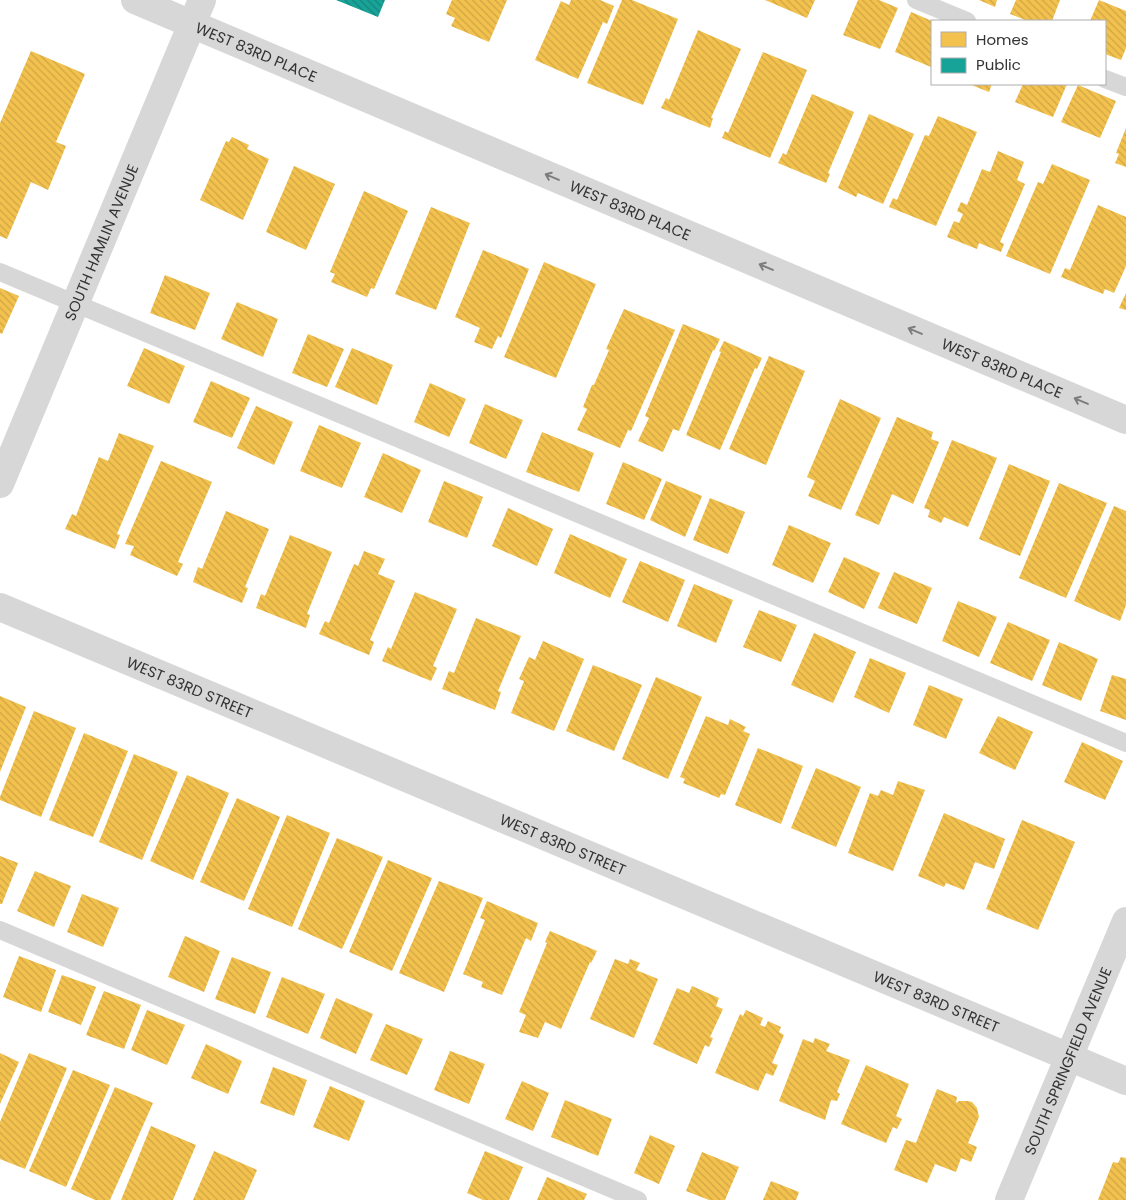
<svg xmlns="http://www.w3.org/2000/svg" width="1126" height="1200" viewBox="0 0 1126 1200" font-family="Poppins,sans-serif">
<style>
.homes{fill:url(#homes-back-hatch)}
.public{fill:url(#public-back-hatch)}
.lines{fill:none;stroke-linecap:round;stroke-linejoin:round}
.service{stroke:#d7d7d7;stroke-width:18}
.minor{stroke:#d7d7d7;stroke-width:28}
.tertiary{stroke:#d7d7d7;stroke-width:28}
.oneway{stroke:#7d7d7d}
.labels{text-anchor:middle;dominant-baseline:central;stroke-width:5;stroke-linejoin:round;paint-order:stroke}
.street-label{font-size:15px;fill:#333;stroke:#fff}
</style>
<defs>
<pattern id="homes-back-hatch" width="6" height="6" patternUnits="userSpaceOnUse" patternTransform="scale(1.25)"><rect width="6" height="6" fill="#f2c14e"/><path d="M-1 5l2 2M0 0l6 6M5-1l2 2" fill="none" stroke="#d0a645"/></pattern>
<pattern id="public-back-hatch" width="6" height="6" patternUnits="userSpaceOnUse" patternTransform="scale(1.25)"><rect width="6" height="6" fill="#17a398"/><path d="M-1 5l2 2M0 0l6 6M5-1l2 2" fill="none" stroke="#15857d"/></pattern>
</defs>
<rect width="100%" height="100%" fill="#fff"/>
<!-- homes -->
<path class="homes" d="M452,0h55l-18,42 -38,-16 4,-8 -9,-4z
M571,0h29l14,6 -7,18 -4,-2 -25,57 -43,-19 26,-59 8,4z
M622,0h10l46,19 -35,86 -56,-22z
M765,0h50l-8,18z
M858,0h21l19,8 -18,41 -37,-14z
M979,0h18l-2,7z
M1016,0h44l-8,21h-24l-18,-7z
M1099,0l27,11v37l-5,12 -16,-6v-33h-15z
M911,12l21,9v43l-1,3 -36,-15z
M698,30l43,19 -30,69h2l-3,10 -49,-20 5,-10 3,2z
M31,51l54,23 -29,68 10,4 -18,44 -17,-8 -24,57 -7,-3v-113z
M763,52l44,18 -37,88 -48,-20 3,-7 3,2z
M969,84h23l-3,8z
M1023,84h44l-14,33 -38,-15z
M1078,85l38,16 -16,37 -39,-16z
M812,94l42,18 -26,61 2,1 -4,9 -48,-20 5,-10 3,2z
M869,114l45,20 -31,70 -25,-11 -2,4 -18,-9z
M938,116l39,16 -41,94 -47,-19 4,-9 4,2 28,-65 4,1z
M1126,128v39l-11,-4 4,-9 -3,-1z
M232,137l17,8 -2,4 22,10 -26,61 -43,-20 26,-59 3,1z
M998,151l26,11 -7,18 8,4 -25,58 4,2 -3,8 -22,-9 -2,6 -30,-12 7,-16 5,2 4,-9 -6,-3 4,-9 6,3 15,-36 8,3z
M1052,164l38,16 -40,94 -44,-18 32,-74 5,2z
M294,166l41,18 -29,66 -40,-18z
M364,191l44,20 -34,78 -3,-1 -4,9 -36,-15 4,-8 -5,-2z
M1098,205l28,12v49l-12,27 -9,-4 -2,5 -42,-17 4,-9 5,2z
M431,207l39,16 -34,87 -41,-16z
M483,250l46,19 -28,69 -3,-2 -6,13 -18,-7 6,-14 -25,-11z
M544,262l52,22 -40,94 -52,-21z
M165,275l45,18 -15,37 -45,-17z
M0,288l19,8 -17,38 -2,-1z
M1126,293v17l-7,-2z
M237,302l41,17 -15,38 -42,-18z
M624,309l51,21 -44,101 -3,-1 -8,18 -43,-18 10,-21 -4,-2 9,-22h2l15,-35 -3,-1z
M683,324l37,15 -6,12 -1,-1 -34,81 -6,-2 -10,23 -25,-11 11,-23 -4,-2z
M308,334l36,15 -17,38 -35,-14z
M724,341l38,17 -5,11 -2,-1 -35,82 -34,-15 35,-83 -2,-1z
M144,348l41,18 -16,38 -42,-18z
M352,348l41,17 -16,40 -42,-18z
M769,356l36,15 -39,94 -37,-16z
M211,381l39,17 -18,40 -39,-16z
M430,383l36,16 -17,38 -35,-15z
M840,399l41,19 -40,92 -33,-14 7,-15 -8,-4z
M485,404l38,16 -17,39 -37,-16z
M256,406l37,16 -19,43 -37,-17z
M897,417l36,15 -2,7 8,3 -26,62 -21,-10 -13,31 -24,-10z
M319,425l42,18 -19,45 -42,-17z
M542,432l52,21 -15,39 -53,-20z
M119,433l35,13 -37,88 3,1 -5,14 -50,-20 7,-15 4,2 23,-59 9,4z
M952,440l45,18 -29,69 -24,-10 -3,6 -13,-6 2,-7 -6,-2z
M383,453l38,17 -19,43 -38,-16z
M161,461l51,21 -34,80 5,2 -6,12 -47,-21 4,-9 -9,-2z
M623,462l39,17 -18,41 -38,-16z
M1009,464l41,17 -30,75 -41,-17z
M444,481l39,16 -16,41 -39,-16z
M666,481l36,15 -17,41 -35,-17z
M1059,483l48,20 -41,95 -47,-20z
M710,498l35,14 -17,42 -35,-14z
M1114,506l12,5v94l-6,16 -46,-20z
M508,508l45,21 -16,37 -45,-20z
M226,511l43,18 -24,58 3,1 -6,15 -49,-21 5,-15 4,2z
M789,525l42,18 -18,40 -41,-18z
M570,534l57,25 -17,39 -56,-25z
M290,535l42,17 -25,62 3,1 -4,13 -50,-20 5,-14 4,2z
M364,551l21,8 -7,15 17,7 -25,59 4,2 -5,13 -50,-21 6,-13 4,2 25,-59 4,2z
M844,557l36,16 -16,36 -36,-17z
M640,561l45,19 -17,42 -46,-20z
M894,572l38,16 -15,36 -39,-16z
M694,584l39,16 -17,43 -39,-17z
M415,592l42,17 -24,57 4,2 -6,13 -49,-20 6,-14 3,2z
M958,601l39,16 -18,40 -37,-16z
M759,610l38,15 -16,37 -38,-15z
M476,618l45,18 -23,55 3,1 -6,18 -53,-21 7,-18 5,2z
M1008,622l42,18 -18,41 -42,-18z
M814,633l42,19 -23,51 -42,-18z
M543,641l41,18 -30,72 -43,-18 13,-32 -5,-2 10,-22 6,3z
M1059,642l39,17 -17,42 -39,-16z
M870,658l36,15 -17,40 -35,-16z
M593,665l49,20 -28,66 -48,-20z
M1112,675l14,4v41l-26,-9z
M656,677l46,20 -34,82 -46,-20z
M929,685l34,14 -17,40 -33,-14z
M0,696l26,11 -26,65z
M34,711l42,17 -35,89 -41,-17v-3z
M706,716l22,9 2,-6 16,8 -3,4 7,3 -25,61 -4,-1 -2,4 -36,-15 2,-4 -5,-2z
M998,716l35,16 -18,38 -36,-17z
M84,733l44,18 -35,86 -44,-17z
M1082,742l41,19 -18,39 -41,-18z
M758,748l45,18 -22,58 -46,-19z
M134,754l44,18 -36,88 -43,-18z
M816,768l45,19 -25,60 -45,-19z
M187,775l42,18 -36,87 -43,-19z
M898,781l27,9 -32,81 -45,-18 22,-60 8,3 3,-6 12,5z
M237,798l43,19 -36,84 -44,-19z
M944,813l61,26 -11,30 -19,-7 -11,28 -18,-7 -2,4 -26,-11z
M287,815l43,18 -38,94 -44,-18z
M1022,820l53,22 -37,88 -52,-21z
M337,838l46,19 -41,92 -44,-20z
M0,856l18,7 -16,41h-2z
M388,860l44,18 -40,93 -43,-19z
M35,871l36,15 -17,41 -37,-16z
M439,881l44,17 -39,94 -45,-19z
M82,894l37,14 -16,39 -36,-15z
M487,901l51,22 -7,18 -5,-3 -24,57 -21,-8 2,-5 -20,-8 22,-54 -5,-2z
M550,931l47,20 -6,12 -1,-1 -29,67 -16,-7 -7,16 -19,-6 7,-17 -7,-3 28,-69 -2,-1z
M185,936l35,15 -16,41 -36,-15z
M19,956l37,14 -15,42 -38,-15z
M232,957l39,15 -16,42 -40,-15z
M615,959l13,5 2,-5 10,4 -4,7 22,9 -24,59 -44,-19z
M62,975l34,12 -15,38 -33,-13z
M282,977l43,17 -17,40 -42,-17z
M692,986l27,12 -3,8 7,3 -13,28 3,1 -4,9 -4,-2 -8,19 -44,-20 24,-56 12,5z
M104,991l37,14 -17,44 -38,-14z
M336,998l37,16 -17,40 -36,-16z
M147,1010l38,15 -18,40 -36,-15z
M746,1010l17,8 -3,7 5,2 3,-6 13,6 -2,5 5,3 -12,28 6,2 -5,11 -7,-3 -8,18 -43,-18 25,-59 3,2z
M386,1024l37,15 -16,36 -37,-15z
M815,1038l15,6 -4,7 24,9 -13,32 3,2 -3,7 -6,-1 -6,20 -46,-19 24,-62 10,4z
M206,1044l36,17 -14,33 -37,-16z
M450,1051l35,13 -16,40 -35,-14z
M0,1053l19,9 -19,42z
M29,1053l38,15 -42,101 -25,-10v-37z
M866,1065l43,19 -13,32 6,3 -5,10 -4,-2 -7,16 -45,-19z
M273,1067l34,13 -13,36 -34,-13z
M73,1070l37,15 -44,102 -37,-16z
M522,1081l27,12 -16,38 -28,-12z
M330,1086l35,15 -16,40 -36,-14z
M115,1087l38,16 -43,97h-15l-24,-11z
M937,1089l20,8 -1,6 3,-2h9l4,1 5,6 2,9 -11,26 9,4 -6,15 -10,-4 -5,14 -21,-8 -8,19 -33,-13 12,-30 10,3z
M565,1100l47,19 -14,37 -47,-19z
M151,1126l45,19 -23,55h-52z
M650,1135l25,11 -16,38 -25,-11z
M214,1151l43,19 -13,30h-51z
M485,1151l38,16 -14,33h-26l-16,-7z
M702,1152l37,15 -14,33h-16l-23,-9z
M1121,1157l5,1v42h-28l15,-38 5,1z
M547,1177l40,17 -3,6h-47z
M771,1181l28,11 -3,8h-33z"/>
<!-- public -->
<path class="public" d="M336,0h49l-7,17z"/>
<g class="lines">
<!-- service -->
<path class="service" d="M916,0l51,21
M1105,79l21,8
M0,272l1126,471
M0,930l638,270"/>
<!-- minor -->
<g class="minor">
<path id="s1" d="M135,0l991,420"/>
<path id="s2" d="M0,484l202,-484"/>
<path id="s3" d="M1009,1200l117,-279"/>
</g>
<!-- tertiary -->
<path class="tertiary" id="s4" d="M0,607l1126,474"/>
</g>
<!-- one-way arrows -->
<defs><path id="oneway-shaft" d="M-6 0H5M1.5-3L5.5 0L1.5 3" fill="none" stroke-width="1.6" stroke-linecap="round" stroke-linejoin="round" transform="scale(1.25)"/></defs>
<g class="oneway">
<use href="#oneway-shaft" transform="translate(552 177) rotate(-157)"/>
<use href="#oneway-shaft" transform="translate(766 267) rotate(-157)"/>
<use href="#oneway-shaft" transform="translate(915 331) rotate(-157)"/>
<use href="#oneway-shaft" transform="translate(1081 401) rotate(-157)"/>
</g>
<g class="labels">
<!-- street labels -->
<g class="street-label">
<text stroke="none"><textPath href="#s1" startOffset="132">WEST 83RD PLACE</textPath></text>
<text stroke="none"><textPath href="#s1" startOffset="538">WEST 83RD PLACE</textPath></text>
<text stroke="none"><textPath href="#s2" startOffset="262">SOUTH HAMLIN AVENUE</textPath></text>
<text stroke="none"><textPath href="#s1" startOffset="942">WEST 83RD PLACE</textPath></text>
<text stroke="none"><textPath href="#s4" startOffset="206">WEST 83RD STREET</textPath></text>
<text stroke="none"><textPath href="#s4" startOffset="611">WEST 83RD STREET</textPath></text>
<text stroke="none"><textPath href="#s4" startOffset="1016">WEST 83RD STREET</textPath></text>
<text stroke="none"><textPath href="#s3" startOffset="151">SOUTH SPRINGFIELD AVENUE</textPath></text>
</g>
</g>
<!-- legend -->
<rect x="931" y="20" width="175" height="65" fill="#ffffff" stroke="#adadad"/>
<rect x="941" y="32" width="25" height="15" fill="#f2c14e" stroke="#adadad"/>
<text x="976" y="45" font-size="15" fill="#333333">Homes</text>
<rect x="941" y="58" width="25" height="15" fill="#17a398" stroke="#adadad"/>
<text x="976" y="70" font-size="15" fill="#333333">Public</text>
</svg>
